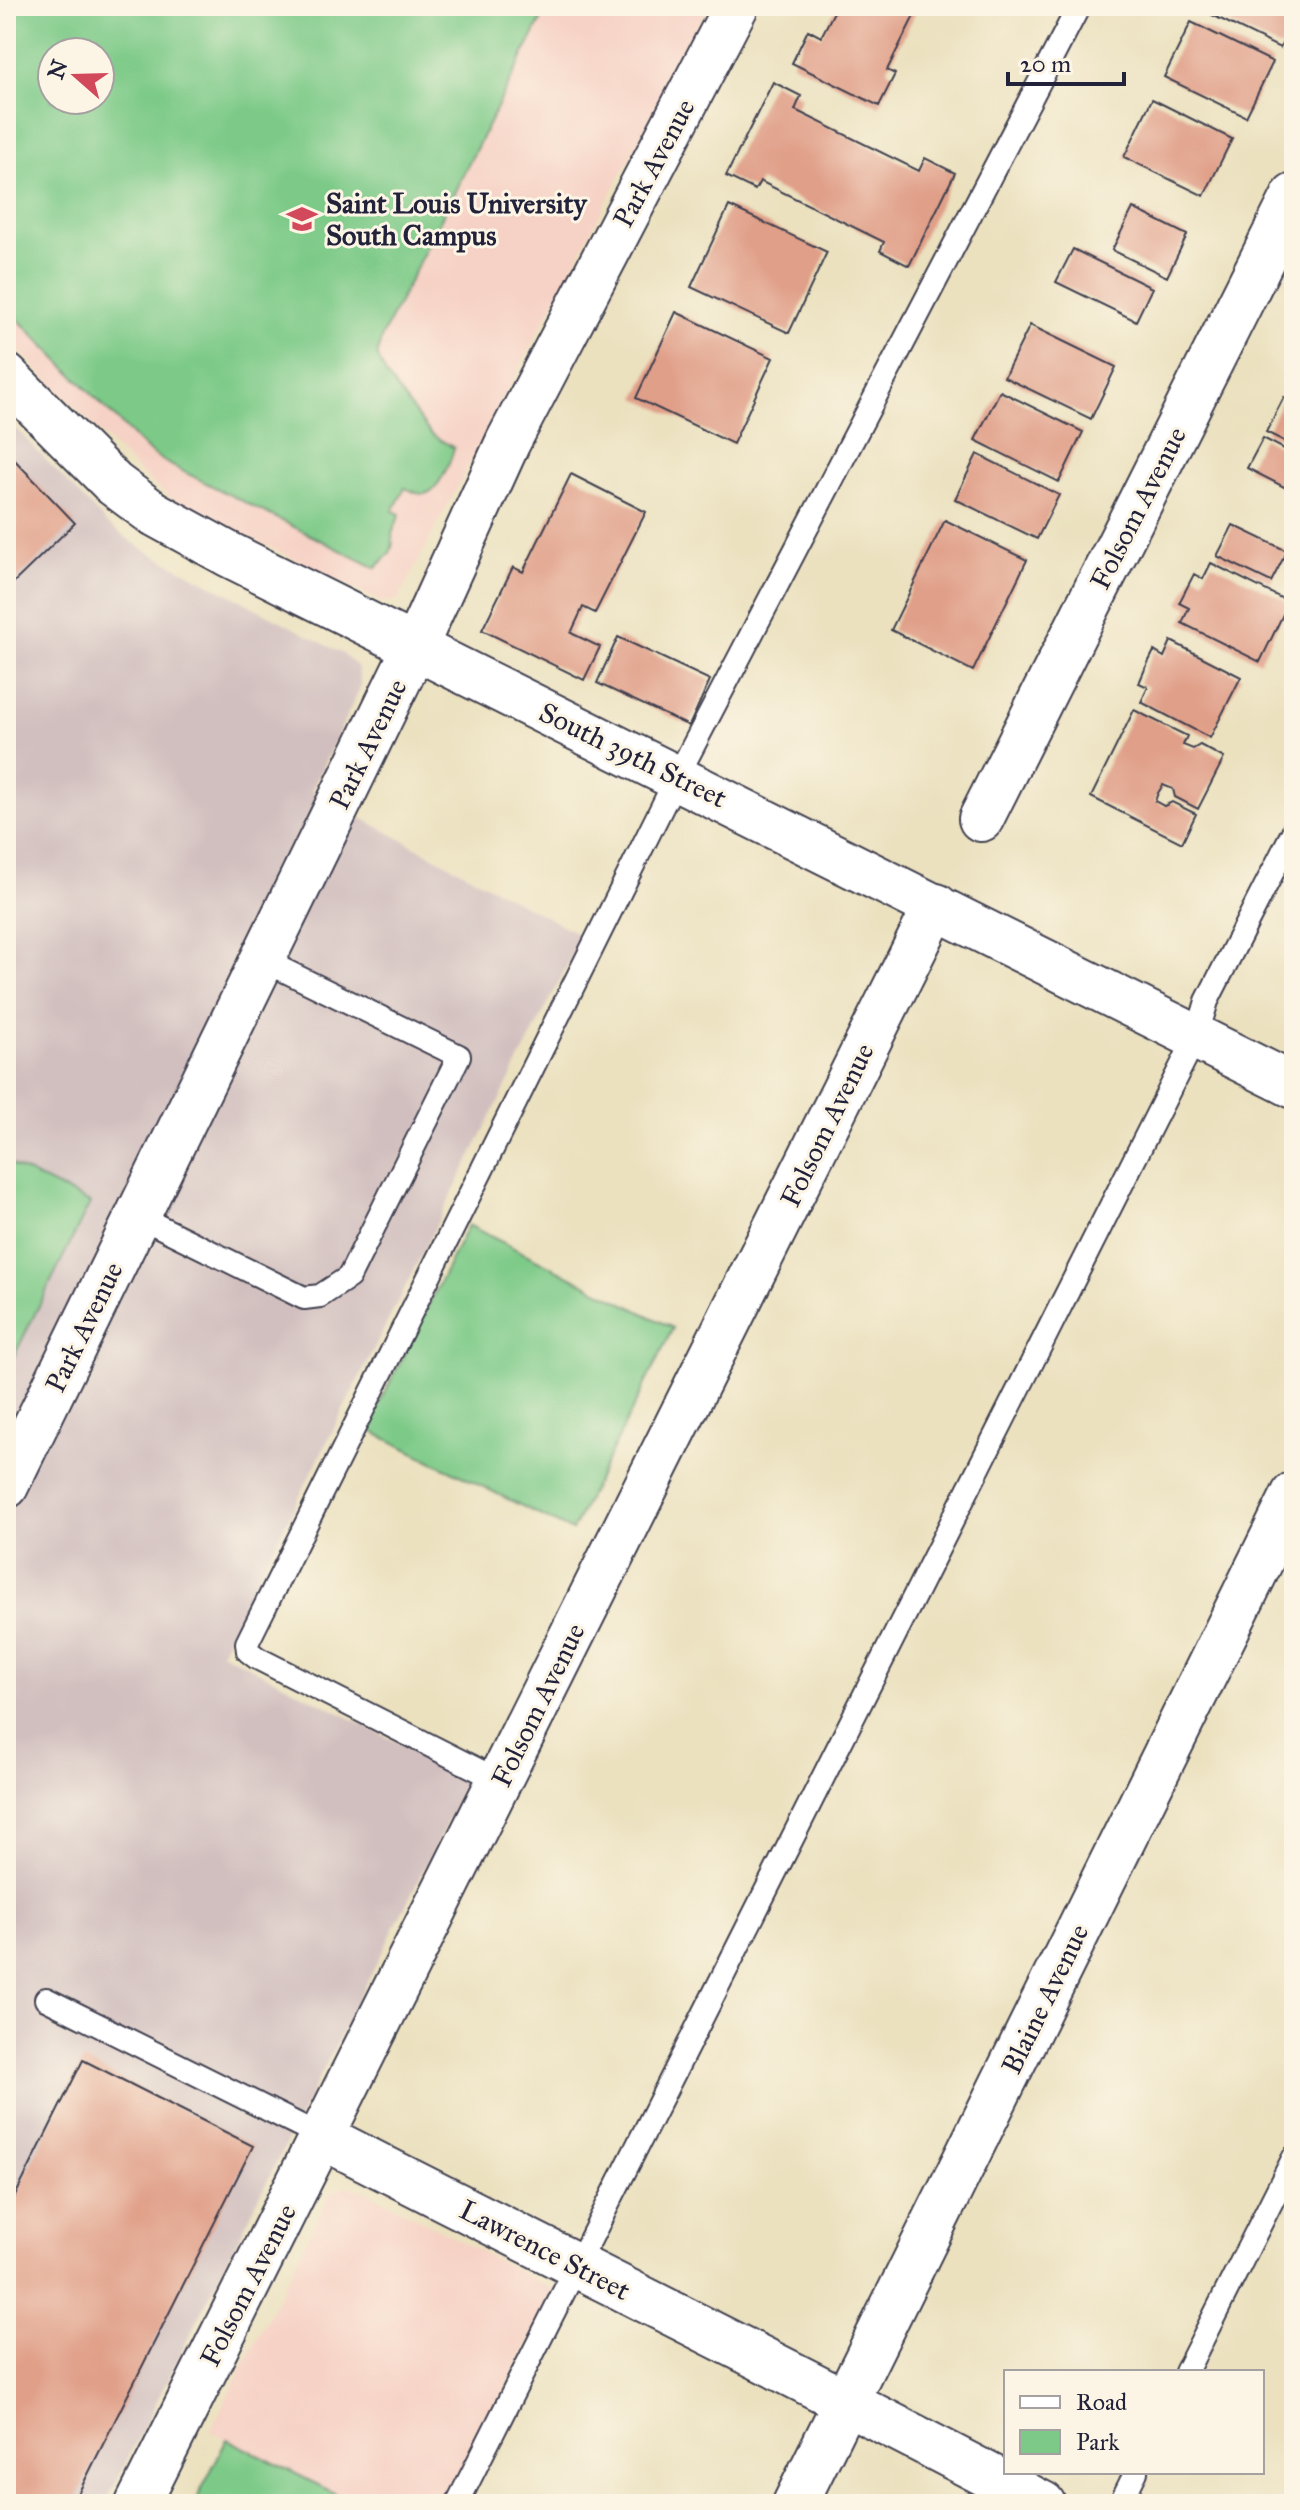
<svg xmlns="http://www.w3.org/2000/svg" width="1300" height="2510" viewBox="0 0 1300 2510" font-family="'IM FELL Great Primer',serif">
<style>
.built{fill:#f6d1c5;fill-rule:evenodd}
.industrial{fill:#d1bfbf}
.green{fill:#7dca88;stroke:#507662;stroke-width:2;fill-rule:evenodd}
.building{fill:#e09f88}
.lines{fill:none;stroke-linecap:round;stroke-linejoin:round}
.service-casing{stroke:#403f4f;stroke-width:26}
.minor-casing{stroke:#403f4f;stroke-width:48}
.tertiary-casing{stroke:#403f4f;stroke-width:48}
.service{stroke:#fff;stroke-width:22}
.minor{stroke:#fff;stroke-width:44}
.tertiary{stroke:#fff;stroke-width:44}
.labels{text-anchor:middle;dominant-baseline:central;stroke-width:6;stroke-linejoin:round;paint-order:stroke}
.street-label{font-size:28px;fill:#22223b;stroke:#fcf5e5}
.poi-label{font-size:28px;font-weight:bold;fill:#22223b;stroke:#fcf5e5;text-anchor:start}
</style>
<rect width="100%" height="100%" fill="#fcf5e5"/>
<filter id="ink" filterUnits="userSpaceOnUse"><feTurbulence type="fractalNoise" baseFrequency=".0125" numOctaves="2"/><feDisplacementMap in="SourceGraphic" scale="16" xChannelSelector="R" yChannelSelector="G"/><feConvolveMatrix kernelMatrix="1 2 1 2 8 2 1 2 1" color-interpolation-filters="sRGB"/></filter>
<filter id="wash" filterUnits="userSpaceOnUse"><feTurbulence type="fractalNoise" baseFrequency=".006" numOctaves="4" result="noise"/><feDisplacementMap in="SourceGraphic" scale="32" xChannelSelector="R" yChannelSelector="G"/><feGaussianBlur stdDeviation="1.8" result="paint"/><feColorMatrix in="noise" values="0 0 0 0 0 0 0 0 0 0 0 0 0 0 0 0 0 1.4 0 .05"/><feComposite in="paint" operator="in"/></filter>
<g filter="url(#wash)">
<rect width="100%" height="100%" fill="#ebe1bf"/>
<!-- built -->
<path class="built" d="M6,6h703l-311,594 -17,2 -209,-103 -34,-28 -132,-133zM52,52h48v48h-48z
M345,2186l21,5 188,99 -106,214h-92l-146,-73 120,-237z"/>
<!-- industrial -->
<path class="industrial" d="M6,418l101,106 34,24 202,106 14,12 4,20 -50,105 271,145 -361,716 248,127 -364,725h-99z"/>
<!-- green -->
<path class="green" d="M6,6h542l-166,330 -5,19 9,20 45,59 23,14c-3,13 -15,43 -29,46 -7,1 -14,-4 -20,-6l-12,23 7,3 -8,20 1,10 -3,9 -14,15 -208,-104 -21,-14 -141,-143zM52,52h48v48h-48z
M6,1162l84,41 -84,169z
M468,1225l205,103 -101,203 -205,-102z
M227,2439l129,65h-162z"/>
<g id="blocks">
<!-- building -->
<path class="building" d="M837,6h82l-32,64 8,4 -16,32 -87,-43 16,-33 13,7z
M1212,6h82v14l-14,28 -72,-35z
M1191,22l82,40 -27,55 -82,-40z
M773,82l28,14 -6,14 124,61 6,-13 30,15 -46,93 -29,-15 4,-9 -124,-61 -5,9 -29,-14z
M1152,99l80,40 -28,57 -80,-39z
M729,206l98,46 -38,81 -98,-46z
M1133,208l54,27 -20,42 -55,-27z
M1073,249l79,39 -16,33 -80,-39z
M676,312l97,46 -40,86 -97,-46z
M1030,325l86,42 -25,52 -87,-42z
M1000,391l83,41 -24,50 -84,-42z
M1284,397l10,5v44l-28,-14z
M1263,438l31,16v38l-47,-24z
M8,453l67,70 -69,67v-135z
M977,454l82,41 -22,44 -82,-40z
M571,474l75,38 -51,101 -12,-6 -12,26 29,14 -16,33 -102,-50 31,-63 10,5z
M945,520l82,40 -54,111 -82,-41z
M1233,525l54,26 -16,31 -54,-26z
M1211,563l78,39 -29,60 -78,-39 7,-15 -10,-5 15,-29 9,5z
M618,637l92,43 -21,46 -92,-43z
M1171,641l70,36 -31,61 -69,-36 7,-15 -9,-4 6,-14 9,-18 10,6z
M1134,710l53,26 -4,9 10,4 7,-4 24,13 -26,51 -23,-12 -2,-8 -10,-4 -5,8 -3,8 9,5 8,-4 24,12 -14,29 -91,-46z
M83,2060l170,86 -180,358h-67v-290z"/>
</g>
</g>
<g filter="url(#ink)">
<use href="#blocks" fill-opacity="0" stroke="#403f4f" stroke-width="2"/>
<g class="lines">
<!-- service casing -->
<g class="service-casing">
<path id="service" d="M138,1216l166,82 16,-2 29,-19 110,-221 -196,-96
M500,1781l-243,-123 -9,-7 -1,-8 430,-866 402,-771
M46,1999l277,138
M1186,2372l108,-215
M457,2504l740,-1469 10,-34 87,-171
M1120,2504l16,-32"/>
</g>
<!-- minor casing -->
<g class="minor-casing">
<path id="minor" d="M981,819l313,-623
M6,1486l409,-839 93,-205 228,-436
M323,2137c240,123 482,241 720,367
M138,2504l798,-1598
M795,2504l499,-1010"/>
</g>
<!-- tertiary casing -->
<g class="tertiary-casing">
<path id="tertiary" d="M6,376l108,108 39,29 75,41 1066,532"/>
</g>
<!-- service -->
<use href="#service" class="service"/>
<!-- minor -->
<use href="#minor" class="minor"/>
<!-- tertiary -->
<use href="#tertiary" class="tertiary"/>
</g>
</g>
<!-- icons -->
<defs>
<g id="university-bare" transform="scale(2.4)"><path d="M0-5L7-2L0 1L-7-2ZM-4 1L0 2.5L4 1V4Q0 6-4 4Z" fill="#d1495b" stroke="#fcf5e5" stroke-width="2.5" paint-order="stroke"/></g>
</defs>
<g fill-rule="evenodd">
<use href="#university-bare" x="302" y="219"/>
</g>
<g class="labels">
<!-- street labels -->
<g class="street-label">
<text transform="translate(654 163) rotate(-62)">Park Avenue</text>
<text transform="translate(1138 508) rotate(-63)">Folsom Avenue</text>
<text transform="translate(368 744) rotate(-64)">Park Avenue</text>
<text transform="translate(633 755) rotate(26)">South 39th Street</text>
<text transform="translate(827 1125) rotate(-64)">Folsom Avenue</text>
<text transform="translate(84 1327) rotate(-64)">Park Avenue</text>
<text transform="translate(538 1705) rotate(-64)">Folsom Avenue</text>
<text transform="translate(1045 1999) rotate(-64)">Blaine Avenue</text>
<text transform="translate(545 2250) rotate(27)">Lawrence Street</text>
<text transform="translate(248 2285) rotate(-63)">Folsom Avenue</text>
</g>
<!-- poi labels -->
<g class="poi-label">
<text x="326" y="203">Saint Louis University<tspan x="326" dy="32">South Campus</tspan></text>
</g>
</g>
<!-- margin -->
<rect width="1300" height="2510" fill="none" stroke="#fcf5e5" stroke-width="32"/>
<!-- legend -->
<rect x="1004" y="2370" width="260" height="104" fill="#fcf5e5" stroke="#a5a1a1" stroke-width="2"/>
<rect x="1020" y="2396" width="40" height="12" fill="#ffffff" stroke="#a5a1a1" stroke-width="2"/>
<text x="1076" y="2410" font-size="24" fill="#22223b">Road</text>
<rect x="1020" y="2430" width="40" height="24" fill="#7dca88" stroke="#a5a1a1" stroke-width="2"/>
<text x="1076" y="2450" font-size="24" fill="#22223b">Park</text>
<!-- north arrow -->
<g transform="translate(76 76) rotate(290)"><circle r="38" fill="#fcf5e5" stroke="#a5a1a1" stroke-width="2"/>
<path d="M0-6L14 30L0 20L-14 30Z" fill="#d1495b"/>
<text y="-12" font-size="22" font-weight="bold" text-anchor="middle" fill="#22223b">N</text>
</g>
<!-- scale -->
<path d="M1008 72v12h116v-12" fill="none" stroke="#22223b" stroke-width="4"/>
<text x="1020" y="72" font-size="24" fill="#22223b" stroke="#fcf5e5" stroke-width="6" paint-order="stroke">20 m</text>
</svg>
